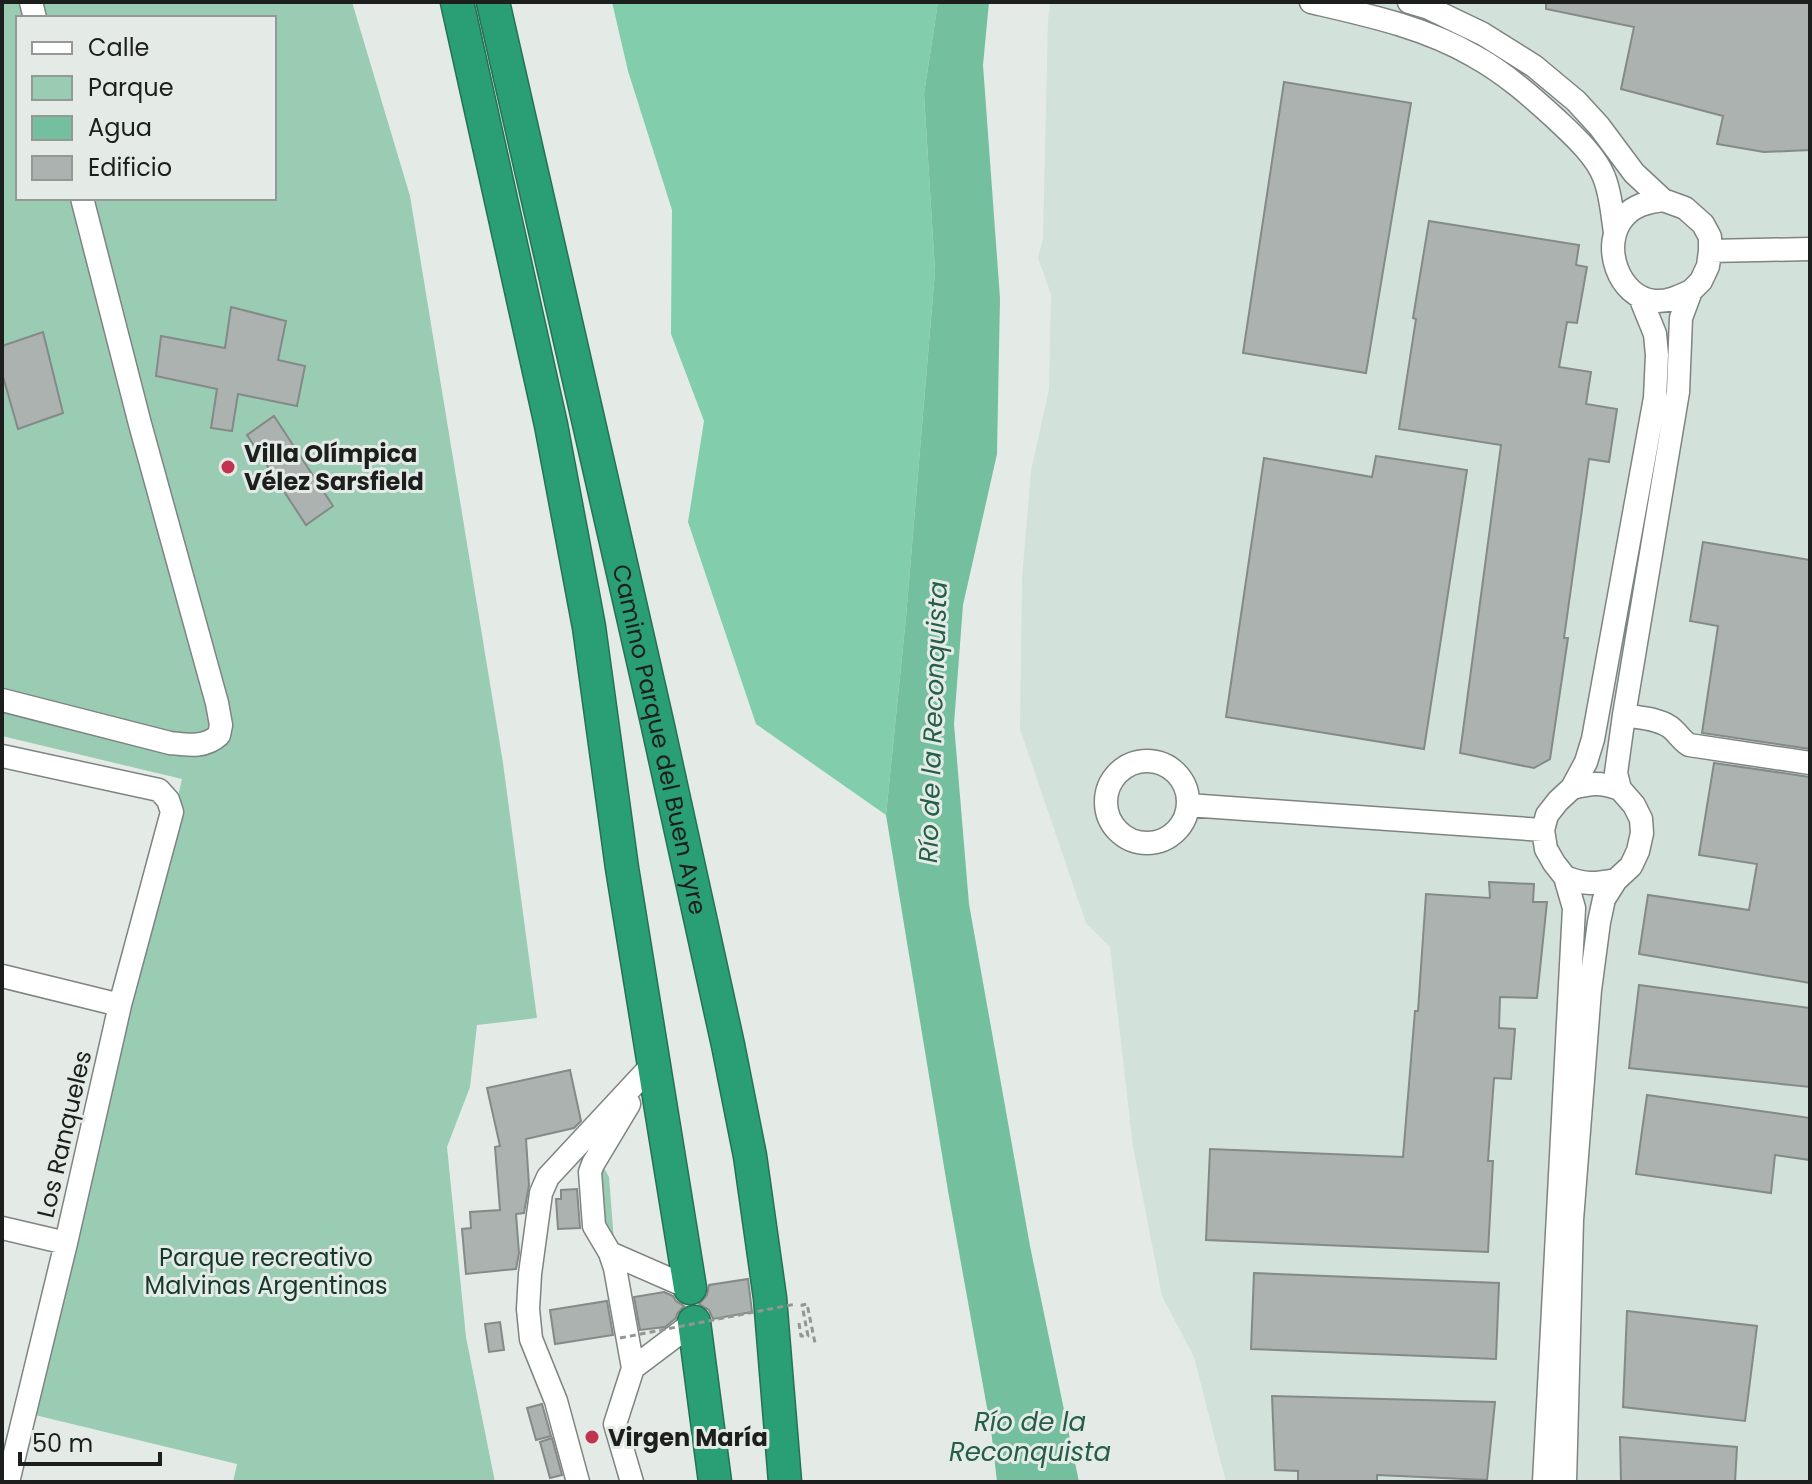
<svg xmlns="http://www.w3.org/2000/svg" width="1812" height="1484" viewBox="0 0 1812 1484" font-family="Poppins,sans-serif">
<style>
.built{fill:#d2e1d9}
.green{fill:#9acbb3;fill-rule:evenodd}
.forest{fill:#82cdab}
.water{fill:#74bf9e}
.building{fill:#acb2af;stroke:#848a87;stroke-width:2}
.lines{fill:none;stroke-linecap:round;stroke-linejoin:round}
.minor-casing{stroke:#7e8481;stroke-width:25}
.highway-casing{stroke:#257256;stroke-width:35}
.path{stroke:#929794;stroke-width:3;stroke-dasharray:6 4;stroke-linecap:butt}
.minor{stroke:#fff;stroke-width:22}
.highway{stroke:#2a9e74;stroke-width:32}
.path-bridge{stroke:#929794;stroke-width:3;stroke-dasharray:6 4;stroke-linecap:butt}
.poi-dot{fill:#c33350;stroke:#e4ebe7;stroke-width:3}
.labels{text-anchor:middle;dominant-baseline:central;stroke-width:6;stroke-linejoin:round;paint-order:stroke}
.poi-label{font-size:24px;font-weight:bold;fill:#1d1f1e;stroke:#e4ebe7;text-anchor:start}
.street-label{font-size:24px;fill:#1d1f1e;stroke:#e4ebe7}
.park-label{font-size:24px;fill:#16382a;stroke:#e4ebe7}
.water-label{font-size:26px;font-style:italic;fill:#255e47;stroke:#e4ebe7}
</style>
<rect width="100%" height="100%" fill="#e4ebe7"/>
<!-- built -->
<path class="built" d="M1050,2h760v1480h-584l-32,-125 -32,-61 -29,-149 -23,-200 -24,-24 -66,-194 2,-151 9,-107 18,-82 2,-95 -13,-36 5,-19 5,-218z"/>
<!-- green -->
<path class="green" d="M2,2h350l58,194 93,567 34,255 -60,7 -7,62 -23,60 19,190 29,145h-262l4,-18 -202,-49 147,-636 -180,-43zM18,18h256v180h-256z
M604,1168l5,9 5,64 -10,-9 -3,-58z"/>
<!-- forest -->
<path class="forest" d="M612,2h326l-14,92 11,177 -29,346 -20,198 -130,-91 -68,-202 16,-101 -33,-87 1,-124 -44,-139z"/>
<!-- water -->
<path class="water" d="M938,2h51l-6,63 17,233 -3,156 -34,151 -9,119 15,180 61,342 49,236h-82l-6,-52 -43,-239 -62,-376 20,-198 29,-346 -11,-177z"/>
<!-- building -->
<path class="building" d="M1546,2h264v148l-46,2 -47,-8 6,-28 -102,-27 13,-62 -88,-18z
M1284,82l127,21 -45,270 -123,-20z
M1429,221l150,24 -3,20 11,2 -10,56 -10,-1 -8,45 32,5 -5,32 31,5 -8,53 -20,-3 -25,179h4l-18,121 -16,9 -74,-15 41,-308 -102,-16 17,-110 -3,-1z
M231,307l55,14 -8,39 27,6 -8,40 -59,-12 -6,37 -21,-3 6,-39 -61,-13 5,-40 64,12z
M43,332l20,81 -45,16 -16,-56v-27z
M274,416l59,90 -27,19 -59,-90z
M1376,456l91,14 -43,279 -198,-32 38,-259 108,19z
M1703,542l107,18v189l-108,-16 16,-107 -28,-5z
M1714,763l96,14v206l-171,-29 9,-59 101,15 8,-46 -58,-9z
M1489,882l45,2 -1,18h14l-10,96 -37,-1 -1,31 16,1 -4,50 -17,-1 -6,83h5l-5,91 -282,-12 4,-91 193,8 12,-146h3l8,-117 64,4z
M1639,985l171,23v79l-181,-19z
M570,1070l11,51 -7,7 -48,11 3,46 -5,28 -8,1 3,39 -3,16 -50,5 -4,-45 9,-1 -1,-16 30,-2 -5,-63 5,-1 -13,-58z
M1647,1095l163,23v42l-35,-5 -4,38 -135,-19z
M577,1189l3,39 -22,1 -2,-30h5v-9z
M1254,1273l245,10 -3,76 -245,-10z
M748,1279l4,33 -39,7 -4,-9 -10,-6 8,-9 2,-10z
M664,1292l9,4 3,5 8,5 -7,8 -1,4 -11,9 -25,3 -6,-33z
M607,1301l6,34 -58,9 -5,-34z
M1627,1311l130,15 -12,95 -122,-14z
M500,1322l4,28 -15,2 -4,-28z
M1272,1396l223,6 -8,78 -110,-5v7h-79v-11l-23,-1z
M542,1404l9,32 -15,4 -9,-32z
M1620,1437l117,10 -2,35h-114z
M552,1438l10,37 -12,3 -10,-36z"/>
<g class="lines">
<!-- minor casing -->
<g class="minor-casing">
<path id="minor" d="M31,2l4,16
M1311,2c56,13 113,25 163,54 31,17 58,41 83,64 17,16 39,36 47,57 7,17 8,37 11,55
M1409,2l20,6 54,26 51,32 42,35 23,25 35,47 29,27 22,8 18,16 7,13v14l-2,15 -7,15 -10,10 -10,27 -3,74 -54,323 -8,58 4,16 14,16 7,14 1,14 -4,18 -7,15 -15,14 -12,19 -5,23 -9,68 -18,230 -7,262
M1663,200c-15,2 -29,5 -39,17 -24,27 -6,81 31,84 13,1 25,-5 36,-10
M1710,251l100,-2
M2,700l168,43c18,2 35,5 49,-8l2,-10 -4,-22 -77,-279 -58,-226
M1624,715c15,3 33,3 46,12 7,5 11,13 19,18l121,18
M2,756l157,34 9,10 4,12 -52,193 -54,238 -58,239
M1106 802a41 41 0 1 1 82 0a41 41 0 1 1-82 0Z
M1572,788c20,-5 28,-6 48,1
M1188,805l355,25
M1565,877c20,8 30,7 51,3
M2,976l118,29
M629,1104l-36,60 -3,8 4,54 16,27 80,35
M2,1228l64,15
M610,1253l5,15 18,100
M578,1482l-22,-81 -25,-62 -3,-30 2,-35 11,-81 7,-16 106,-114
M632,1482l-17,-58 18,-56 61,-46
M1544,1482l30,-574 -9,-31 -11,-14 -8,-14 -3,-19 4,-15 11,-14 14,-13 14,-26 7,-23 62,-341 2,-43 -2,-21 -15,-37"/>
</g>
<!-- highway casing -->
<g class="highway-casing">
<g id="highway">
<path d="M457,2l94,423 38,202 33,241 68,420"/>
<path id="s1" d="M493,2l164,720 71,323 22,111 20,142 15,184"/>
<path d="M694,1322l21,160"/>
</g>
</g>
<!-- path -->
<path class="path" d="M799,1323l2,13h7l-6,-31 5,-1 8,39"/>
<!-- minor -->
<use href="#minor" class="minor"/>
<!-- highway -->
<use href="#highway" class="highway"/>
<!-- path-bridge -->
<path class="path-bridge" d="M620,1338l176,-34"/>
</g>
<!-- markers -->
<g class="poi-dot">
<circle cx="228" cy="467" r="8"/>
<circle cx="592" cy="1437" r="8"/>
</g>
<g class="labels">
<!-- poi labels -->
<g class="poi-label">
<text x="244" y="453">Villa Olímpica<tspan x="244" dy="28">Vélez Sarsfield</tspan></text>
<text x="608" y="1437">Virgen María</text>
</g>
<!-- street labels -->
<g class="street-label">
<text stroke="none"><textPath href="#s1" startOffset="756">Camino Parque del Buen Ayre</textPath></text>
<text transform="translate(64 1134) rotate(-77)">Los Ranqueles</text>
</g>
<!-- park labels -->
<g class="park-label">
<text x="266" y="1257">Parque recreativo<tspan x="266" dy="28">Malvinas Argentinas</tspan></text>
</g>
<!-- water labels -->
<g class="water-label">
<text transform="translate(933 722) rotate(-88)">Río de la Reconquista</text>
<text x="1030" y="1422">Río de la<tspan x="1030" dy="30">Reconquista</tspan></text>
</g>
</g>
<!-- border -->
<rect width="1812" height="1484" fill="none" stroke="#1d1f1e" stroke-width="8"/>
<!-- legend -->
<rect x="16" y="16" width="260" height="184" fill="#e4ebe7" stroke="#949997" stroke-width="2"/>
<rect x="32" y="42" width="40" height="12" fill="#ffffff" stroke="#949997" stroke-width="2"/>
<text x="88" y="56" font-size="24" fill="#1d1f1e">Calle</text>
<rect x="32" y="76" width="40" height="24" fill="#9acbb3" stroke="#949997" stroke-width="2"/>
<text x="88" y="96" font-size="24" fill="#1d1f1e">Parque</text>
<rect x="32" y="116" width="40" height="24" fill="#74bf9e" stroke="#949997" stroke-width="2"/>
<text x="88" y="136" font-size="24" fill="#1d1f1e">Agua</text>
<rect x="32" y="156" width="40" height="24" fill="#acb2af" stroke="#949997" stroke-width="2"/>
<text x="88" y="176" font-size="24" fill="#1d1f1e">Edificio</text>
<!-- scale -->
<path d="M20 1452v12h140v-12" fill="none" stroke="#1d1f1e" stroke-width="4"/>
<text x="32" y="1452" font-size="24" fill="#1d1f1e" stroke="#e4ebe7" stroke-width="6" paint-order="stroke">50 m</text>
</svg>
